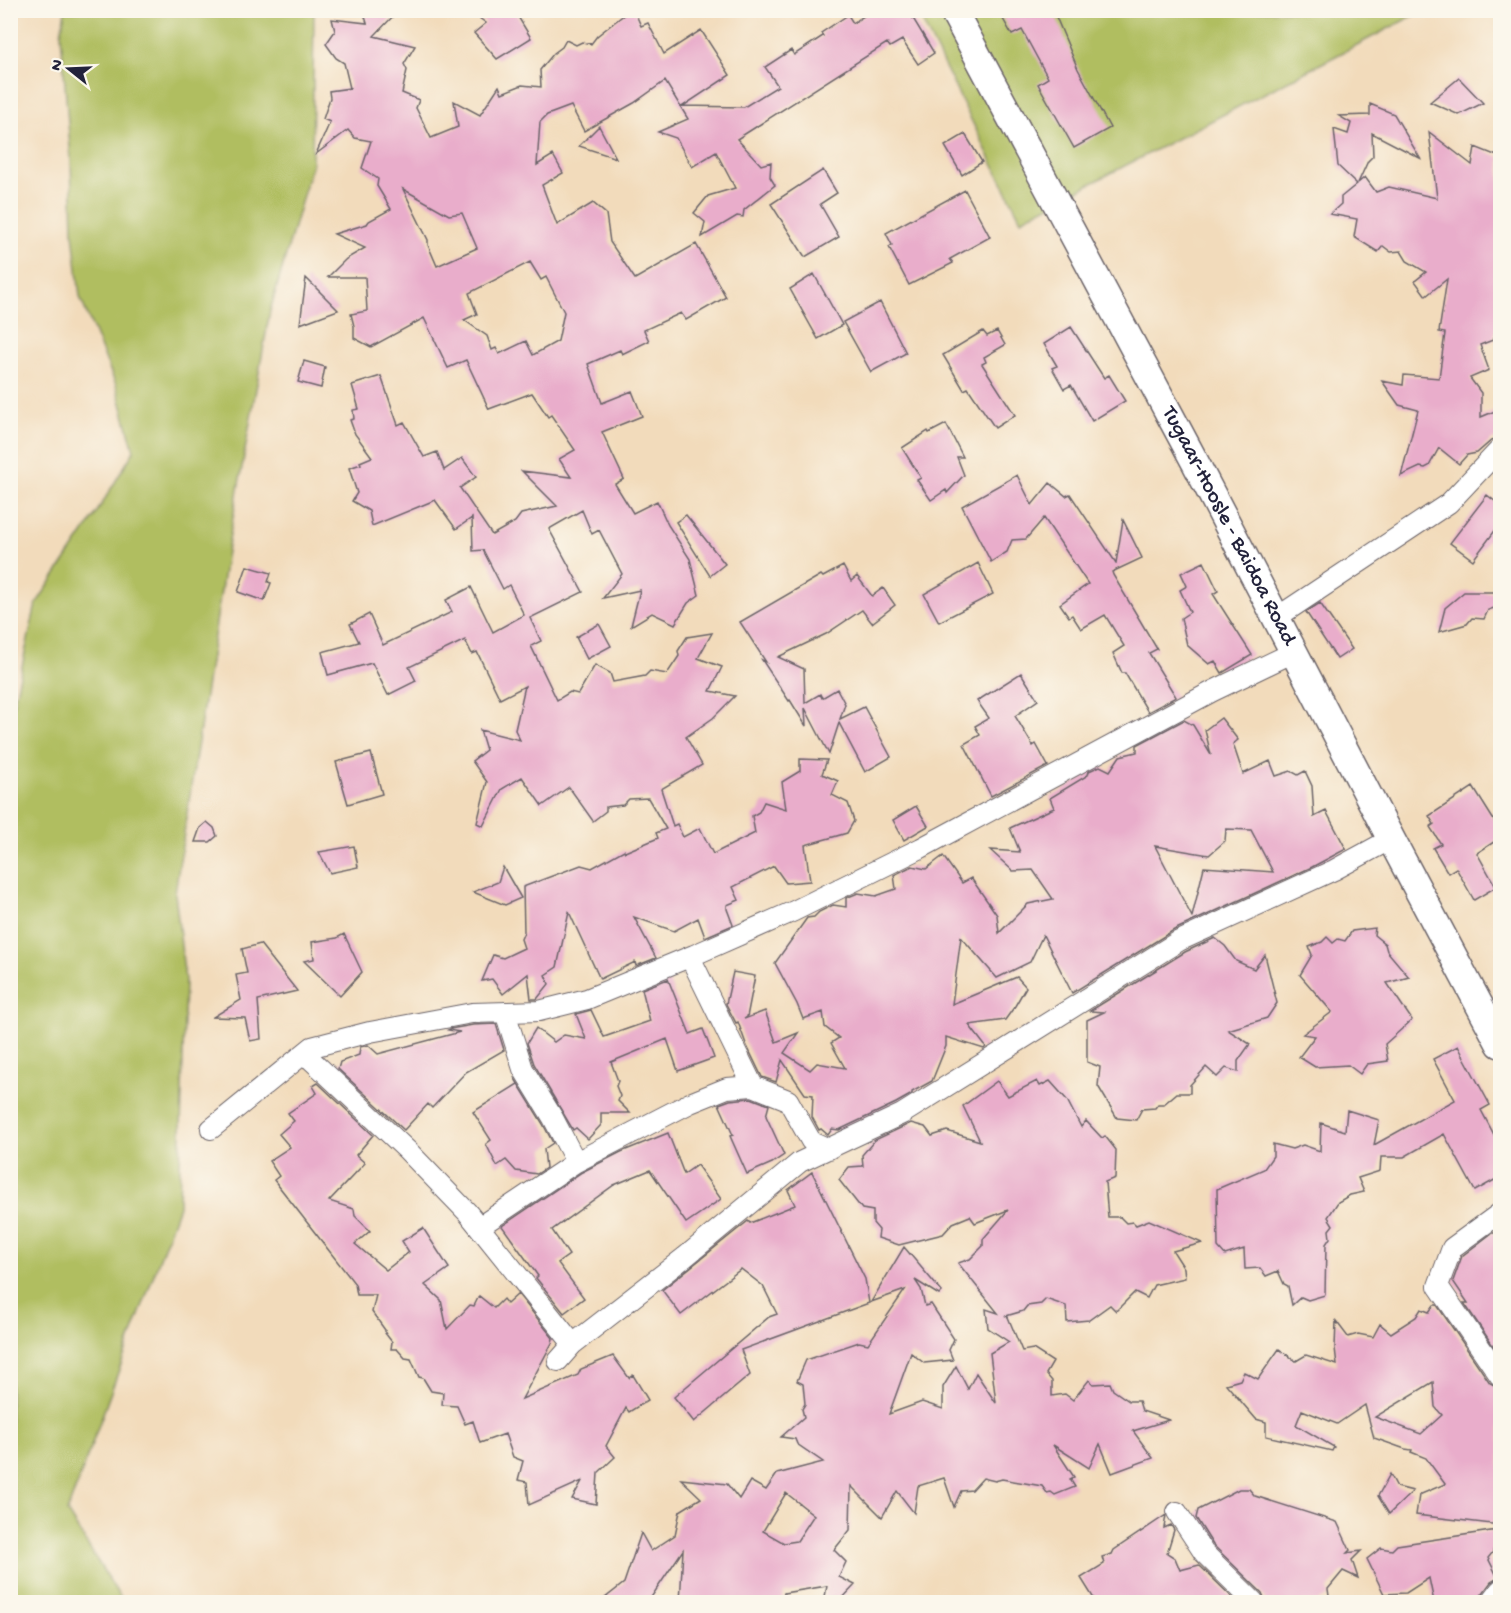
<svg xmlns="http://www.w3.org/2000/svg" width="1511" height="1613" viewBox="0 0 1511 1613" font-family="'Gochi Hand',sans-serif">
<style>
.green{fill:#b0be60;stroke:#69704e;stroke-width:1.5}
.building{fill:#e9adcb;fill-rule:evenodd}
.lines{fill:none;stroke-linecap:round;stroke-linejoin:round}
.street-casing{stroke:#6b6368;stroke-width:22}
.secondary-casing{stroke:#6b6368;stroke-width:30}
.street{stroke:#fff;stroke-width:20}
.secondary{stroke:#fff;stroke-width:27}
.labels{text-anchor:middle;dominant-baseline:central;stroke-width:4.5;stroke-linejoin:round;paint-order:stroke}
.street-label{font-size:22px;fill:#22223b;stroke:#fbf7ec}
</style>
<rect width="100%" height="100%" fill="#fbf7ec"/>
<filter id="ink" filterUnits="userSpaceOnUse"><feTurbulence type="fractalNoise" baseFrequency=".0167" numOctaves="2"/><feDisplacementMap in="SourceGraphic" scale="12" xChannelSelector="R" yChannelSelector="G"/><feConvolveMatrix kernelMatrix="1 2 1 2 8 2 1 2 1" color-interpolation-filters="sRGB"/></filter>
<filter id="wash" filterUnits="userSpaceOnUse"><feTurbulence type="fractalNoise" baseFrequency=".008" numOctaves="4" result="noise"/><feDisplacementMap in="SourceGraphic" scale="24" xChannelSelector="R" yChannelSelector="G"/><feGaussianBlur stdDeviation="1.35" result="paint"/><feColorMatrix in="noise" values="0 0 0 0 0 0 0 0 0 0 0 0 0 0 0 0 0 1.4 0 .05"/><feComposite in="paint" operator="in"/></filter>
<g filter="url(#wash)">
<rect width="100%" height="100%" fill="#f2dbbb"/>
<!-- green -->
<path class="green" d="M65,11h249l-2,153 -42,147 -43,240 -52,342 10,87 -6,226 -112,306 56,90h-113l1,-887 25,-111 53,-79 45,-74 -18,-66 -36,-88 -7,-64 -2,-72 -10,-127z
M917,11h505l-401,209z"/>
<g id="blocks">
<!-- building -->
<path class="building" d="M363,10h36l-25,26 41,10 -11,18 3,6 -5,23 17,7 -3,8 15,30 27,-11 -4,-26 26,14 19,-29 3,7 20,-8 19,2 -1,-17 14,-17 8,-6 4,-7 10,5 6,-3 9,2 6,-8 33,-26h4l7,16 7,-3 16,31 37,-24 29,45 -47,31 61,1 34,-21 -13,-19 26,-17 3,5 29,-19 -2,-3 27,-18 5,8 20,-13h35l26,43 -16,11 -16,-24 -12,7 -3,-4 -150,96 24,26 10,-3 -1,15 5,8 -31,25 -1,7 -6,-1 -35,21 3,-15 -11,-9 14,-17 27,-8 -19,-36 -24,15 -16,-29 -18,-6 30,-13 -23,-38 -31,22 -50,28 -13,-25 -24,9 -7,7 -3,43 16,-10 10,18 -21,12 15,40 36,-22 13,11 4,28 25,37 61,-35 30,53 -40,23 -5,-7 -37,17 5,11 -27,13 -2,-4 -32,14 14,39 30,-12 10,25 -40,16 22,47 -9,5 18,29 24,-12 11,24 22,34 9,36 -11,8 -13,21 -23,-11 -21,13 9,-36 -37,8 19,-24 -23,-44 -7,4 -10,-24 -33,19 34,63 -53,26 11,23 -10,5 26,54 13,-8 8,2 17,-29 15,8 3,9 32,-6 5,-5 17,3 12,-18 -1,-5 9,-14 25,-4 -14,25 24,9 -12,24 25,5 -22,22 -27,19 16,28 -41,24 12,37 4,-2 6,13 17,-9 13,26 42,-21 -3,-17 7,-4 5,-10 22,7 -4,-27 18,-11v-12l27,1 -5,14 16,7 -6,14 16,8 6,18 -7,12 -42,12 5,36 -24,2 -12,-17 -41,21 6,13 -12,5v4l6,16 -28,12 -7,-19 -24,13 -40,-14 22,41 -20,8 -1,-4 -35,17 -31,-67 -12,55 -12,8 4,9 -12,15h-6l-3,-25 -25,20 -11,-15 -10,2 11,-26 10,3 21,-10 -3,-9 3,-7 -1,-45 58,-22 11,3 32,-18 1,2 33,-14 -2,-5 10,-4 -18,-31 -19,1 -6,6 -17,2v4l-13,10 -24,-34 -27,19 -20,-29 -20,12 -19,37 -6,-3 10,-41 -15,-21 14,-11 -6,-20 40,10 -5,-10 10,-44 -25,13 -23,-47 -5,2 -7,-14 -56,27 7,14 -28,14 -16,-32 -44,12 -6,-23 37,-10 -9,-18 19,-10 14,31 69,-33 -6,-12 25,-13 22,45 31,-17 -15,-30 -6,4 -20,-39 -10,1 -1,-33 -16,11 -21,-29 -63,26 -3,-15 -17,-10 5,-8 -8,-25 12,-4 -1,-2 12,-5 -17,-23 -5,-14 4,-1 -1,-9 6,-1 -7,-24 29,-9 17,49 6,-3 20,35 13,-5 7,18 18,-12 14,19 -16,11 32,47 23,-13 6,-8 36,-8 -35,-35 49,6 -12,-18 16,-9 -24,-35 -3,2 -16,-24 -43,16 -23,-49 -18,8 -24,-50 -53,29 -17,-9v-12l-3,-12 16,-3 -2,-34h-37l18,-18 19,-11 -31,-14 33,-10 2,-3 22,-12 -14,-23 1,-7 -16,-11 9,-27 -16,-3 -7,-8 -32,24 14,-32 -7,-3 7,-21 -1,-7 21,-3 -6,-25 -8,-5 -10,-14 9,-13 -3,-12 35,4zM403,189l46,26 13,-2 15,35 -40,18 -9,-21v-5zM530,262l11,18 5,-3 18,35 -6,29 -25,14 -7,-14 -27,13 -3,-6 -4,2 -5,-14 -23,-16 13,-6 -8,-21z
M468,10h46l17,28 -34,21 -23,-26 12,-10z
M998,10h59l-3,2 24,57 32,59 -36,20 -36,-64 10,-6 -26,-48 -10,5z
M1459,78l24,25 -24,12 -29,-13z
M1370,104l24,10 26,44 -48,-25 1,23 -5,5 -10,22 7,-6 11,15 13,-5 48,11 -8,-66 43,33 3,-18 25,10v166l-2,1 -5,16 -13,5 9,25 -19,8 11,15v24l19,-8v28l-8,3 -15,13 -10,2 -8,9 -20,-16 -10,18 -4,2 -5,-1 -19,9 17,-66 -19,-5 -17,-24 21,4 1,-10 35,3 6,-45 -6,-1 8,-53 -21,17 -11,-15 11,-9 -19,-11 -6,-10 -10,1 -8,-6 -5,6 -24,-15 3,-18 -27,-5 11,-10v-7l16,-13 -19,-18 -4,-37 14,5 3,-11 -12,-7 31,-1z
M599,126l17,32 -37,-12z
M965,134l17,28 -20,13 -17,-29z
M823,170l14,23 -17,11 19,33 -34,20 -34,-53z
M965,190l25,47 -40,22 3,4 -44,22 -20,-38 3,-2 -6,-12z
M814,274l28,51 -24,14 -28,-50z
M306,278l32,32 -38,14z
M880,302l26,51 -35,19 -28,-50z
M1071,327l33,51 5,-3 16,26 -33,20 -21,-36 -7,4 -12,-21 5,-2 -13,-22z
M983,331l4,5 10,-5 8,14 -21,12 2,5 -4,2 33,51 -20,13 -27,-40 -4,2 -21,-35z
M304,361l21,6 -4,21 -23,-6z
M946,424l17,33h-6l7,18 -17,18 -1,-3 -15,10 -14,-20 4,-2 -19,-30 26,-17 1,2z
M1017,475l15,30 18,-22 16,13 4,-2 46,69 7,-43 19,38 -30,14 1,3 44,74 -8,4 27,44 -28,15 -23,-39h-3l-9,-20 11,-7 -19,-31 -24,14 -9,-14 -3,2 -9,-13 28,-20 -44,-66 -18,21 -14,1 -5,12 -16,10 -29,-56z
M1487,495l13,10v19l-27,36 -23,-17z
M686,515l39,49 -15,12 -34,-54z
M1204,562l14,29 -5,3 39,61 -30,18 -7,-12 -6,3 -22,-19 -6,-27 9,-6 -10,-22 7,-4 -6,-13z
M978,563l15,31 -54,28 -15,-28z
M247,566l24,7 -3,9 3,1 -7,18 -26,-9z
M843,566l8,15 6,-5 15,20 11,-8 12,17 -23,18 -10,-13 -36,24 -48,23 26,12 1,34 15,-9 2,4 15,-9 8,15 -5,15 24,-12 27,50 -26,15 -26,-49 -10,31 -24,-46 1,18 -16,-26 -1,1 -27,-41 4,2 -26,-40 81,-47 2,2z
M1464,592h36v14l-12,4 -4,9 -12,-1 -5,6 -28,8 6,-24z
M1320,603l32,46 -15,10 -31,-47z
M599,624l12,22 -24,13 -11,-22z
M1021,673l17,27 -23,16 18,30 3,-2 12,22 -57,30 -27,-52 16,-9 -5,-9 14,-8 -12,-17z
M1221,718l17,22 -5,4 10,30 27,-13 6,15 15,-5 7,4 7,-4 7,15 2,31 12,-6 20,38 -34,18 -138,63 -102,63 -29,-58 -13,27 -33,16 -36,-41 -9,67 65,-27 9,10 -11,19 -10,14 -36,5 17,22 -2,2 -38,-12v9l-14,35 -20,11v2l-16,9 -57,27 -7,-1 -4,6 -7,-6 -2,1 -7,-13 1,-22 -8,-1 -23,-34 -6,22 -14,-5 -16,-33 -8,-22 -2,1 -10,-19 7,-32 22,4 -8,41 -3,2 21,-8 11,31 22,-9 -14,20 26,17 7,-7 28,5 -14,-25 8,-5 -14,-11 -2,-15 -20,7 -6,-15 -22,-41 32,-45 7,-1 5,-5 14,-7 13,2v-9l12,-5 18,3 20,-7 -2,-14 18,-9 14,3 17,-13 19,27 9,-5 26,37 2,18 29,-29 25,-5 -20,-29 -20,1 -23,-21 30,2 -10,-24 44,-20 -4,-10 38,-23 1,-4 11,-5 10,5 10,-15 17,-4v-7l47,-25 9,5 18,30 -6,-25zM1226,829l25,1 22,42 -69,-5 -12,50 -37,-71 54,9 16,-14z
M371,753l11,41 -34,10 -12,-42z
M1473,787l27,43v8l-23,15 19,34 -22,13 -18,-32 -8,5 -15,-25 8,-4 -11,-17 4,-3 -5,-8z
M916,806l12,20 -24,14 -11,-20z
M207,822l7,6 3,8 -7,6h-15l5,-14z
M354,846l4,21 -28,6 -11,-21z
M503,867l18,31 -16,7 -32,-13 25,-10z
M1375,928l-1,7 11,9 2,7 22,26 -22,6 25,37 -27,24 3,17 -21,3 -7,10 -12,-9 -33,2 -16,-10 16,-21 -12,-2 29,-22 -32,-37 12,-20 -3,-8 13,-5 5,-5 6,6 5,-4 7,2 7,-10z
M344,934l18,38 -22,24 -36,-35 10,-2 -2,-17 25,-4z
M1215,938l10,8 11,15 18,8 11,-14 12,48 -10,15 -39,12 22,14 -12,17v11l-12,-4 -9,9 -11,-10 -16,18v8h-13l-13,11h-6l-3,4 -13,1 -6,11 -19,-2 -19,-32 2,-19 -13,-5v-42l17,-8 -14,-1 95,-59z
M260,944l37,47 -39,9 3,39 -11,2 -5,-23 -32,-1 28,-17 -5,-25 11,-2 -5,-24z
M668,979l22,55 13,-5 11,29 -36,13 -11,-32 -56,23 7,19 -2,5 4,10 -2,5 12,12h-29v12l-13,14 -12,-11 -3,2 -39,-66 -7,-21 9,-15 18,14 10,-7 22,4 -10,-25 15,-4 13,27 46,-16 -8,-32z
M496,1024l8,26 -38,22 -34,36 -4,-4 -24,26 -66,-61 2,-7 19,-7 1,-8 8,-2 10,9 82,-22 -12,-2 2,-1 23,-4z
M1458,1046l32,59 -9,5 19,36v31l-25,14 -31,-57 -40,23h-23l-1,14 -22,7 6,14 -14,3 -12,7 -10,15 5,8 -4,5 1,8 -4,6 -1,51 -17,5 -7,-3 -9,8 -4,-19 -4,-2 -6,-13 -12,5 -6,-8 -15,1 -1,-20 -19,6 -7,-8 -1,-58 47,-20 9,-13v-12l19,5 11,-4 17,6 1,-28 24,8 2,-21 32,10 -5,25 81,-45 -22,-41z
M514,1077l29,47 10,19 -9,6 2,19 -9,6 -21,-3 -10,-11 -9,6 -11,-22 5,-4 -18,-28 45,-28z
M997,1081l11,15 29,-15 3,5 10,-5 17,19 14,27 5,-6 16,17 3,-2 11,14 -1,28 -10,4 3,35h12l6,6 7,-1 3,3 13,-5 53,23 -29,8 11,17 1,10 -31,7 -7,13 -12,-6 -19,19 -6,-6 -21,15 -22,2 -1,-16 -20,-7 -5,5 -14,2 -4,5 -17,5 2,1 14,34 11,-2 20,13 -7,12 6,7v15l13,-2 8,6 16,-20 4,4 17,-1 3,7 16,11h10l3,10 27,9 -36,11 20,27 -41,15 -12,-29 -11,24 -36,-23 21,32 -4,2 5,8 -20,8 -4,-3 -4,1 -5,-7 -40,-7 -7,2 -12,-3 -11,12 -11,1 -7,16 -10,-29 -26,8 -4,27 -17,-22 -15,26 -31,-31 -1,44 -16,20 12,12 -7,15 16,8 -16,17h-15l3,-16 -43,7 -2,9h-102l3,-52 -35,52h-48l24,-19 17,-50 10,18 24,-16 5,-24 21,-13 -20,-19 46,5 12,15 11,-18 16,9 11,-16 46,-12 -26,-18 -2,-5 -14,-2 23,-20 -2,-8 3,-5 -2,-20 -6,-3 9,-21 53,-18 9,2 37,-54 -34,12 33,-55 38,45 -3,3 -24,-15 6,9 4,17 6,-2 23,35 -5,11 4,10 -29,3 -13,-10 -22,61 33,-12 21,7v-22l13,-21 12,23 8,-16 20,30 -6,-50 19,-11 -21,-14 -2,-19 12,4 -40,-50 12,-4 13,-13v-7l25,-29 -33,13 -5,-7 -17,7 -10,11 -44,11 -21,-7 1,-8 -6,-7v-12l-11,-2 -23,-29 10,-13 14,-1 -1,-11 13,-15 36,-17 14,4 7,9 15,-5 33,10 -17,-35zM786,1493l28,22 -17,26 -13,2 -21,-12z
M318,1083l55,52 -17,20 9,8 -36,38 25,8 1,7 15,15 -15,13 31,26 23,-18 -7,-11 21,-13 26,40 -24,17 16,15 6,29 23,-24 4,1 5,-10 15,12 9,-9 4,5 11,-10 35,44 -1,5 -30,56 56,-24 3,-6 32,-13 16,22 4,-3 15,25 -19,12 -3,-4 -20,38 9,11 -17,16 -2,31 -24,-5 10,-18 -53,24 -2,-23 -9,-2 5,-19 -10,-4 -8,-23 -25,9 -7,-22 -8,3 -8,-18 -15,-1 1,-12 -12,-2 -8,-13 -4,-1 -8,-18 -6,-1 -8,-9h-6l1,-7 -7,-9v-3l-13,-18 4,-17h-19l-2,-11 -81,-104 5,-4 -10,-15 21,-14 -11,-13 15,-13 -6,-8 29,-20 -4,-7z
M751,1098l18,7 -3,11 18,39 -12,8 -25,11 -17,-38 3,-1 -14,-31 11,-4z
M668,1133l16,41 13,-9 24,34 -35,24 -36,-53 -36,15 -62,45 17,25 -11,8 26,35 -20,15 -28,-35 2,-2 -36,-50 80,-54 39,-20z
M812,1172l53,107 4,24 -128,47 9,25 -56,47 -20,-25 95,-80 8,-3 -14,-28 -22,-17 -60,46 -19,-25 86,-69 2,2 45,-18 -7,-15z
M1492,1233h4l4,14v109l-36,-53h4l-15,-22 9,-25z
M1434,1305h3l53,78 10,5v137l-84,-10 3,-20 26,-11 -19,-26 -15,-6 1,-2 -7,-1 -31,-11 -9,-33 -28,19 -35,-14 -6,15 38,22 -2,4 -66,-15v-14l-10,-3 -30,-35 14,-4 4,-8 14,7 21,-30 17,12 10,-6 31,10 -2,-17 1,-27 12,16 10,-3 15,3 7,-13 11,9 25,-16 5,-8 8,3zM1433,1382l2,25 7,8 -21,19 -46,-17z
M1390,1474l7,13 16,4 -24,23 -11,-18z
M1239,1489h10l6,7 82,26 13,28 -3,3 14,-2 -9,9 6,18 -15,-7 -15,18 1,7 -11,6h-52l-4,-9 -49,-48 -17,-27 2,-8z
M1166,1515l-2,13 7,-3 3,5 -7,23 8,5 5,12 19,-5 38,37h-141l-15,-24 23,-14 -2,-7 10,-3 2,-4z
M1498,1530l-5,22 -5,6 10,20 -7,4 -11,15 -7,5h-39l-5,-24 -23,15 -22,1 -17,-35 14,-11 11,2 5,-5z"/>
</g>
</g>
<g filter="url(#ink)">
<use href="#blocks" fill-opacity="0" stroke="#6b6368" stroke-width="1.5"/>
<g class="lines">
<!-- street casing -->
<g class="street-casing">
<path id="street" d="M1276,618l173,-115 51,-54
M690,957l63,129
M505,1012l18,57 30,49 23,44
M305,1054l103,97 59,61 106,132
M211,1129l101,-82 58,-15 102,-19 67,-2 48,-12 107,-44 100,-44 127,-63 292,-157 81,-39
M1500,1213l-48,35 -14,38 62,90
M479,1227l97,-65 114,-59 37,-15 26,-2 35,14 23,41 18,8
M558,1361l15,-17 112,-87 115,-95 102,-48 277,-173 155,-71 57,-31
M1177,1512l27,41 50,49
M1491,1602l9,-12"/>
</g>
<!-- secondary casing -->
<g class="secondary-casing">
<g id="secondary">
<path id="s1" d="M953,10l242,452 196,377 109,205"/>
</g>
</g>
<!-- street -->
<use href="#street" class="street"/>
<!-- secondary -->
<use href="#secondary" class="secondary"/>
</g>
</g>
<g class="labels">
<!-- street labels -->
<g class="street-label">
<text stroke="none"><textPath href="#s1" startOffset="585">Tugaar-Hoosle - Baidoa Road</textPath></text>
</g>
</g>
<!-- margin -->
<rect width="1511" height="1613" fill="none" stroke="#fbf7ec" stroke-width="36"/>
<!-- north arrow -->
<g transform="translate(69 69) rotate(288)" stroke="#fbf7ec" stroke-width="4.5" paint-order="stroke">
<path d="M0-4.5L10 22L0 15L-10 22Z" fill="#22223b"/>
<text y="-9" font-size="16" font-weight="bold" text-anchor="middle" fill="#22223b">N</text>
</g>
</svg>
